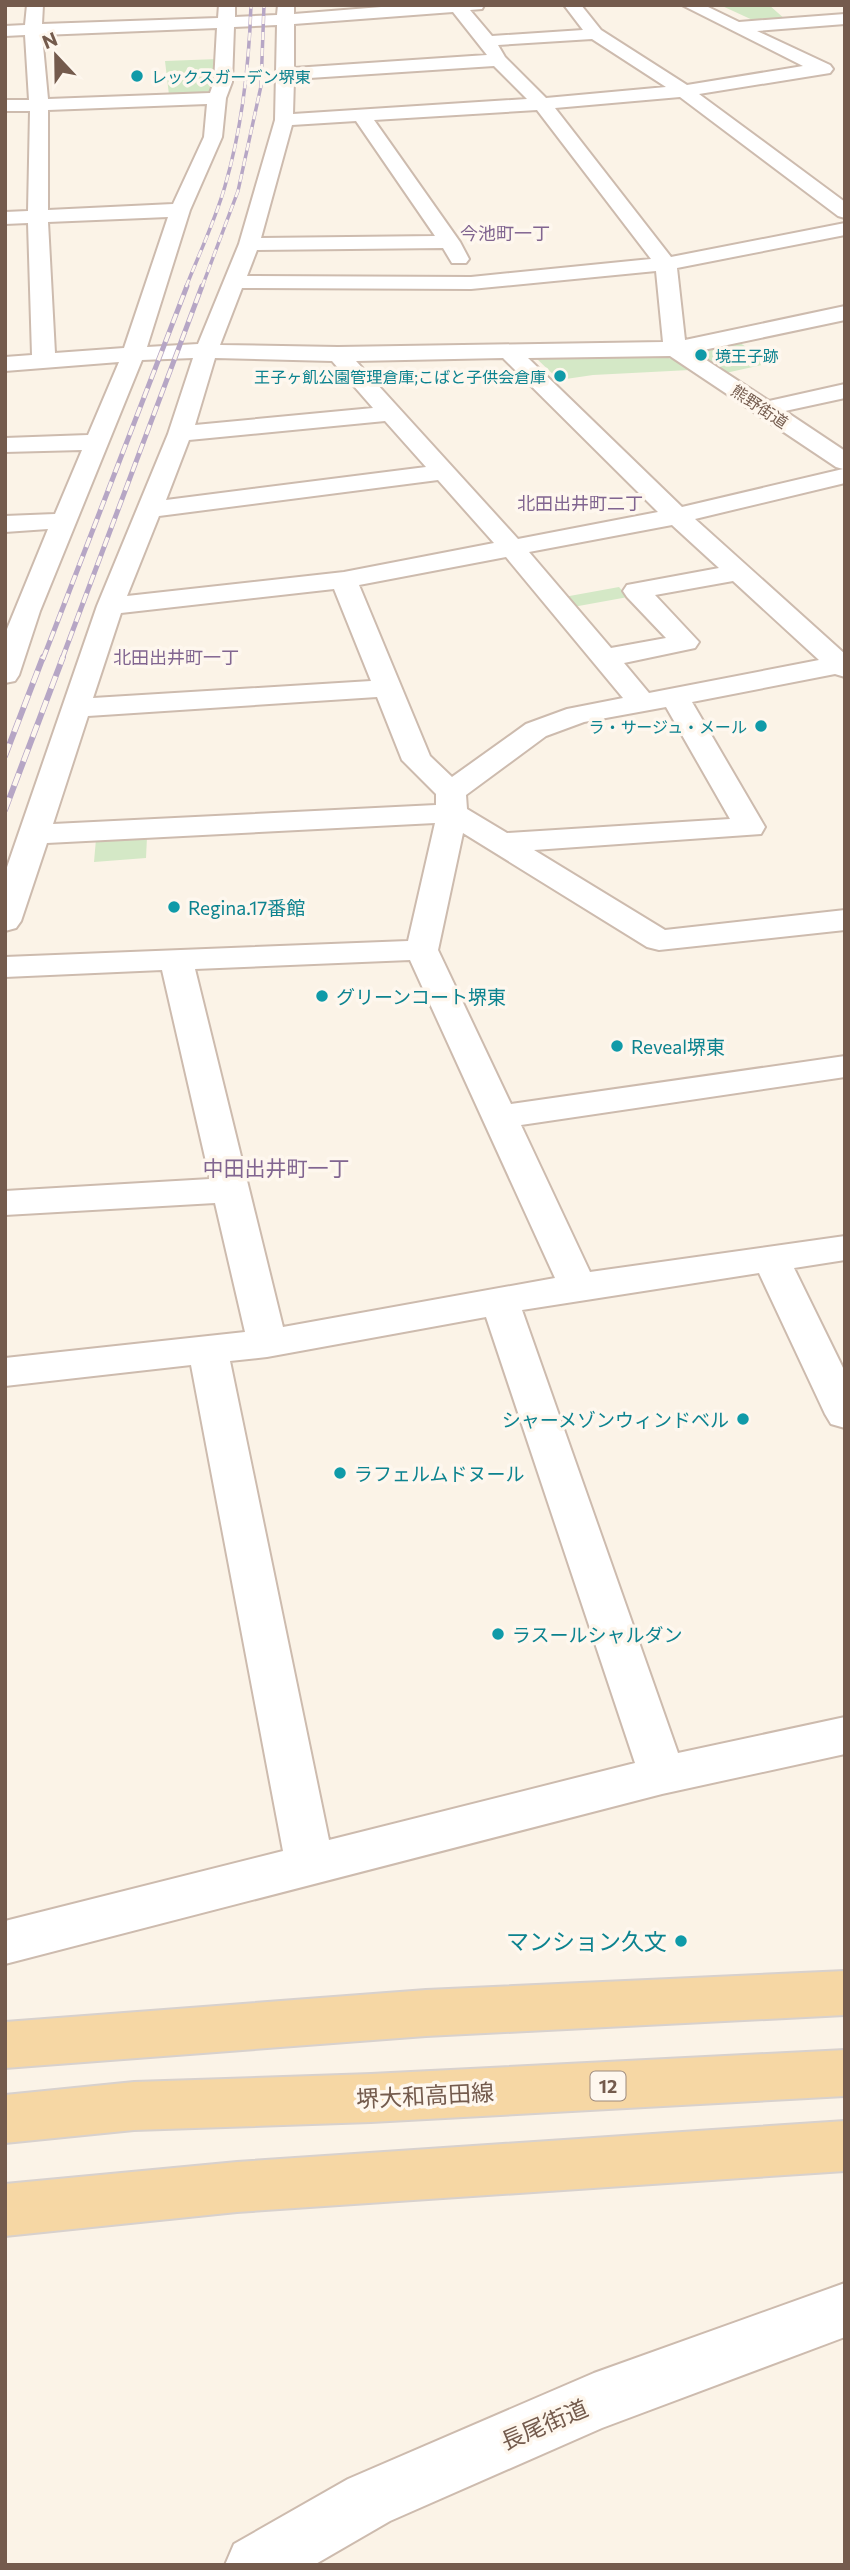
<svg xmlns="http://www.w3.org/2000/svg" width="850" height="2570" viewBox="0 0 850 2570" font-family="Commissioner,'Noto Sans JP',sans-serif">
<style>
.green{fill:#d4e8c6}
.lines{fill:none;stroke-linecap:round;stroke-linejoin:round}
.minor-casing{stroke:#cdbbae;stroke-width:4}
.major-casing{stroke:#d8d1cd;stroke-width:4}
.minor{fill:#fff;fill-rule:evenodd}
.major{fill:#f6d7a4;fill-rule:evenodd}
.rail-far2-casing{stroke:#b6a6c5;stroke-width:3.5}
.rail-far1-casing{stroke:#b6a6c5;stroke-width:5}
.rail-casing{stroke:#b6a6c5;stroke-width:6}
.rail-far2{stroke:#fef7ee;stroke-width:2.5;stroke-dasharray:8;stroke-linecap:butt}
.rail-far1{stroke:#fef7ee;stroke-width:3.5;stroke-dasharray:10;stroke-linecap:butt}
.rail{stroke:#fef7ee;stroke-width:4.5;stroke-dasharray:13;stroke-linecap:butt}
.culture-dot{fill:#0f9aa8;stroke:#fef7ee;stroke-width:2.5}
.labels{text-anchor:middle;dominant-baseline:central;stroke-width:7;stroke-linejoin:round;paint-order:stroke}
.far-culture-label{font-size:16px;fill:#0d838f;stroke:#fef7ee;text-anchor:start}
.far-street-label{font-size:16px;fill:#745b4d;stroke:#fef7ee}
.far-neighbourhood-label{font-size:18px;fill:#816590;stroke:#fef7ee}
.shield{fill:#fef7ee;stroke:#9d8a7d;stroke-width:2}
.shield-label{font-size:18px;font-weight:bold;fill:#745b4d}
.culture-label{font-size:19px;fill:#0d838f;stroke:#fef7ee;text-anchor:start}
.neighbourhood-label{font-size:21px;fill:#816590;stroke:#fef7ee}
.near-culture-label{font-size:23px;fill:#0d838f;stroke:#fef7ee;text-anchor:end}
.near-street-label{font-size:23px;fill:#745b4d;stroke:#fef7ee}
</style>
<rect width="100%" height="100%" fill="#fbf3e7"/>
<!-- green -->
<path class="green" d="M720,5h49l17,15 -29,2z
M218,59l-5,33 -44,3 -4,-34z
M740,343l31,20 -50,11 -25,-17 4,-6z
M654,355l19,4 17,11 -97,5 -34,5 -22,-21 6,-3z
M619,587l9,10 -55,10 -9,-10z
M147,837l-1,21 -52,4 2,-23z"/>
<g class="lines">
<!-- minor casing -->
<g class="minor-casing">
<path id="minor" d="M27,5h16l-1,19 176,-6 1,-13h16v12l42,-2 1,-10h16v9l112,-9h78l-2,4 -12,1 22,26 91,-6 -19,-25h17l20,25 86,55 116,-19 -121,-61h22l35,17 106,-8v10l-88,7 73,34 3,4 -3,4 -131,21 146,108v16l-7,-2 -158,-119 -125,11 116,149 174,-34v12l-168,33 8,72 160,-34v14l-151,32 75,49 76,-17v14l-60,13 60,40v32l-150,36 150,135v23l-10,-3 -143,28 73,125 -4,7 -227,16 131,80 180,-20v20l-186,20 -12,-3 -184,-114 -25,117 73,154 334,-48v21l-324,48 69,147 255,-36v24l-51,8 51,104v56l-14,-4 -6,-10 -66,-141 -237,37 156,443 167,-36v37l-183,40 -657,170v-43l278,-70 -92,-486 -186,21v-28l240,-26 -30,-129 -210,12v-24l205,-12 -48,-209 -157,7v-20l403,-16 27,-118 -388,20 -26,78 -5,7 -11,3v-58l92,-267 71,-172 25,-76 -51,2 -102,251 -21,64 -4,6 -10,2v-49l43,-105 -43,3v-16l50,-2 27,-64 -77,2v-14l83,-3 31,-73 -114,9v-14l27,-2 -4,-132 -23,1v-12l23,-1 2,-100h-25v-11h24l-4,-65 -20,1v-10l20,-1zM453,12l34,43 -193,13v-44zM277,25l-2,95 -36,124 -41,100 -51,3 43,-137 32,-73 4,-39 6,-16 2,-55zM217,28l-3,54 -4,11 -162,6 -6,-64zM592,39l74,48 -120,11 -41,-41 -7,-12zM494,66l33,33 -234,15 1,-35zM207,104l-3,33 -31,67 -125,6v-100zM537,110l114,149 -180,18 -224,-1 10,-26 186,-2 9,15h14l3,-4 -9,-17 -86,-122zM356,121l79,115 -174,2 31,-113zM168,217l-44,131 -69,5 -7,-131zM656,271l7,71 -325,5 -118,-2 22,-57 229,1zM670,356l166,111 7,2 -161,38 -154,-149zM215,358l117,3 41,47 -178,17zM503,358l155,154 -140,27 -162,-178zM385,421l41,46 -260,33 23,-60zM438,480l56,63 -150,29 -217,24 32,-80zM672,525l47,43 -92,17 -4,6 4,6 39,41 -55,10 -82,-96zM506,557l117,141 -56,11 -41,15 -74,53 -22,-21 -71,-171zM733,581l86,79 -170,33 -25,-30 71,-15 4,-6 -44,-47zM334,589l37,92 -278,17 28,-85zM377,697l25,63 34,34v11l-383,19 35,-108zM666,707l64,112 -223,14 -40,-24 -1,-14 80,-59 38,-14zM410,960l145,318 -272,49 -88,-358zM486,1317l149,446 -306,77 -99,-479 37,-4z
M845,2283v54l-243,91 -212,93 -76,44h-89l9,-21 114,-65 246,-106z"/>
</g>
<!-- major casing -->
<g class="major-casing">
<path id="major" d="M845,1971v44l-419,21 -421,32v-46l421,-32z
M845,2050v46l-474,26 -237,8 -129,13v-48l129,-13 237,-8z
M845,2121v50l-608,41 -232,24v-52l232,-22z"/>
</g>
<!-- minor -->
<use href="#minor" class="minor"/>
<!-- major -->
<use href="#major" class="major"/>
<!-- rail-far2 casing -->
<g class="rail-far2-casing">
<path id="rail-far2" d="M186,287c13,-33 29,-66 39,-101 17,-58 24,-120 26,-181
M202,287l36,-96 23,-105 3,-81"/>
</g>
<!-- rail-far1 casing -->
<g class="rail-far1-casing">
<path id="rail-far1" d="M43,659l144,-373
M62,659l140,-373"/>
</g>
<!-- rail casing -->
<g class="rail-casing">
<path id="rail" d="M5,756l38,-99
M5,810l58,-153"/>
</g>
<!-- rail-far2 -->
<use href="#rail-far2" class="rail-far2"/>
<!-- rail-far1 -->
<use href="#rail-far1" class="rail-far1"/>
<!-- rail -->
<use href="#rail" class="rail"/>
</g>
<!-- markers -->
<g class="culture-dot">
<circle cx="137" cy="76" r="7"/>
<circle cx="701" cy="355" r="7"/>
<circle cx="560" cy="376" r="7"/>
<circle cx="761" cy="726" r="7"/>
<circle cx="174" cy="907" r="7"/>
<circle cx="322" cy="996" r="7"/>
<circle cx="617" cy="1046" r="7"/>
<circle cx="743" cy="1419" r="7"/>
<circle cx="340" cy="1473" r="7"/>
<circle cx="498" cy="1634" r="7"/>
<circle cx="681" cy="1941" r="7"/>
</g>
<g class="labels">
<!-- far-culture labels -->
<g class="far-culture-label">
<text x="151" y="76">レックスガーデン堺東</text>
<text x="715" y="355">境王子跡</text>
<text x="546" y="376" text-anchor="end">王子ヶ飢公園管理倉庫;こばと子供会倉庫</text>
<text x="747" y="726" text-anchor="end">ラ・サージュ・メール</text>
</g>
<!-- far-street labels -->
<g class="far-street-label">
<text transform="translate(760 406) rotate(34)">熊野街道</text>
</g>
<!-- far-neighbourhood labels -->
<g class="far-neighbourhood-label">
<text x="505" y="233">今池町一丁</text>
<text x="580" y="503">北田出井町二丁</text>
<text x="176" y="657">北田出井町一丁</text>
</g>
<!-- shield labels -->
<rect class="shield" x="590.5" y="2071.5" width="35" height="29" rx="5"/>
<g class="shield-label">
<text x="608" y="2086">12</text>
</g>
<!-- culture labels -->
<g class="culture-label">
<text x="188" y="907">Regina.17番館</text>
<text x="336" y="996">グリーンコート堺東</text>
<text x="631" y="1046">Reveal堺東</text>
<text x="729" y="1419" text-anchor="end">シャーメゾンウィンドベル</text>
<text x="354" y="1473">ラフェルムドヌール</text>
<text x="512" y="1634">ラスールシャルダン</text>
</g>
<!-- neighbourhood labels -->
<g class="neighbourhood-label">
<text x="276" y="1167">中田出井町一丁</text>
</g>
<!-- near-culture labels -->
<g class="near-culture-label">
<text x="667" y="1941">マンション久文</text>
</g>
<!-- near-street labels -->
<g class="near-street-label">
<text transform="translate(425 2095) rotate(-3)">堺大和高田線</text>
<text transform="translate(544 2424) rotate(-23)">長尾街道</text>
</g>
</g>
<!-- border -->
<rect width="850" height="2570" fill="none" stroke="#745b4d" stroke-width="14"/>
<!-- north arrow -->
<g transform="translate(56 56) rotate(338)" stroke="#fef7ee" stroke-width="5" paint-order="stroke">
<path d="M0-5L12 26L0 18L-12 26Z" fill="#745b4d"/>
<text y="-10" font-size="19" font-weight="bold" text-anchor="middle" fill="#745b4d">N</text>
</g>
</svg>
